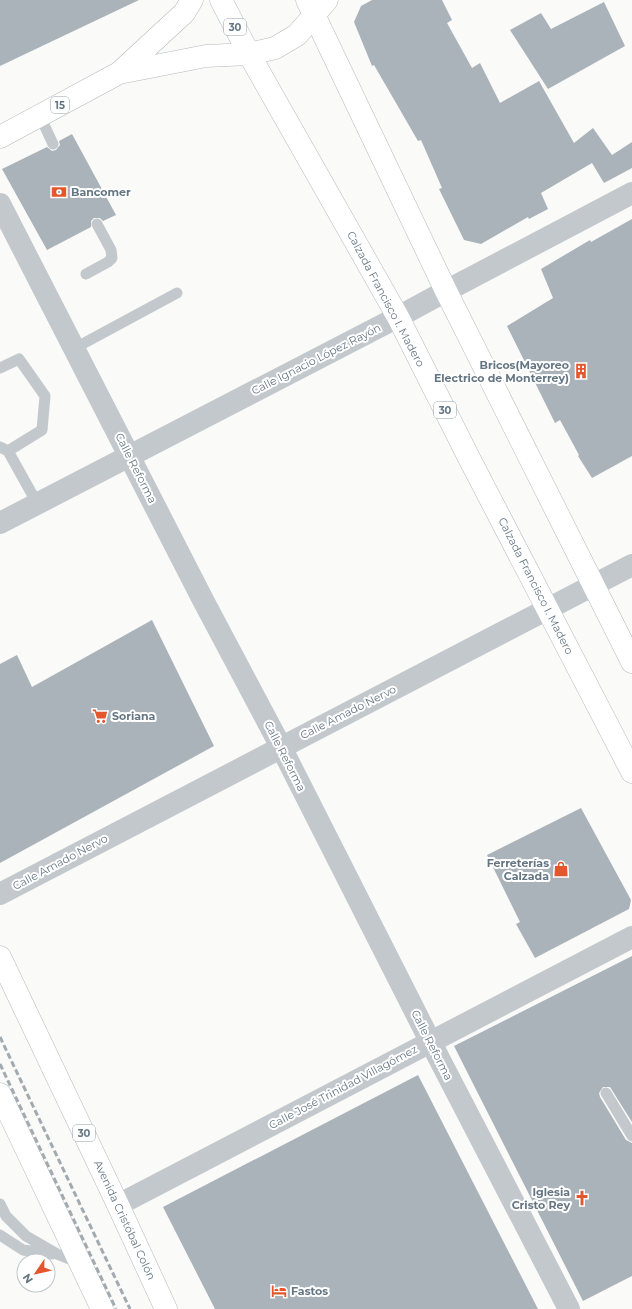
<svg xmlns="http://www.w3.org/2000/svg" width="632" height="1309" viewBox="0 0 632 1309" font-family="Montserrat,sans-serif">
<style>
.building{fill:#aab3b9}
.lines{fill:none;stroke-linecap:round;stroke-linejoin:round}
.primary-casing{stroke:#b5babe;stroke-width:23}
.trunk-casing{stroke:#b4b9bd;stroke-width:23}
.service{stroke:#c3c8cc;stroke-width:11}
.minor{stroke:#c3c8cc;stroke-width:22}
.tertiary{stroke:#c3c8cc;stroke-width:22}
.primary{stroke:#fff;stroke-width:22}
.trunk{stroke:#fff;stroke-width:22}
.rail{stroke:#a2aab0;stroke-width:3;stroke-dasharray:6 3;stroke-linecap:butt}
.labels{text-anchor:middle;dominant-baseline:central;stroke-width:4;stroke-linejoin:round;paint-order:stroke}
.shield{fill:#fff;stroke:#939fa8;stroke-width:1}
.shield-label{font-size:10px;font-weight:bold;fill:#657683}
.poi-label{font-size:11px;font-weight:bold;fill:#657683;stroke:#fff;text-anchor:start}
.street-label{font-size:11px;fill:#657683;stroke:#fff}
</style>
<rect width="100%" height="100%" fill="#fafaf8"/>
<!-- building -->
<path class="building" d="M0,0h139l-139,66z
M372,0h70l10,20 -5,3 25,45 8,-5 20,40 39,-22 35,62 19,-15 19,27 20,-13v26l-28,15 -12,-20 -51,30 7,16 -19,10 -1,-2 -47,27 -17,-4 -25,-51 3,-1 -21,-48 -3,1 -44,-76 -2,1 -18,-44 7,-16z
M604,2l21,44 -77,43 -38,-59 31,-17 10,16z
M72,134l44,81 -13,6 -3,-3h-6l-3,3v6l-44,23 -45,-81 45,-22 5,4 4,-1 4,-5 -1,-4z
M632,219v237l-40,22 -14,-22 1,-1 -19,-35 -5,3 -48,-97 46,-28 -12,-29 49,-29 1,2z
M152,620l62,126 -214,117v-199l17,-9 15,32z
M581,808l50,92 -2,9 -94,49 -19,-34 4,-2 -33,-67z
M632,956v166l-22,-35h-7l-4,6 1,4 26,43 6,3v133l-49,25 -129,-255z
M418,1075l120,234h-323l-52,-102z"/>
<g class="lines">
<!-- primary casing -->
<g class="primary-casing">
<path id="primary" d="M221,0l28,54 149,263 70,139 164,316
M307,0l139,291 186,371
M0,957l118,248 48,104
M0,1094l102,215"/>
</g>
<!-- trunk casing -->
<g class="trunk-casing">
<path id="trunk" d="M119,73l87,-17 43,-2 26,-6 22,-13 30,-35
M0,137l119,-64 65,-60 8,-13"/>
</g>
<!-- service -->
<path class="service" d="M40,116l13,28
M86,274l22,-12 4,-4 -1,-8 -14,-26
M75,348l102,-55
M0,368l19,-9 26,37 -3,34 -34,21
M0,447l8,4 29,52
M606,1093l26,43
M0,1204l6,12 20,20 31,18 22,9
M0,1235l23,15 29,4"/>
<!-- minor -->
<path class="minor" d="M0,523l398,-206 48,-26 186,-98
M0,894l632,-329
M118,1205l514,-268"/>
<!-- tertiary -->
<path class="tertiary" d="M0,204l203,396 78,147 149,294 139,268"/>
<!-- primary -->
<use href="#primary" class="primary"/>
<!-- trunk -->
<use href="#trunk" class="trunk"/>
<!-- rail -->
<path class="rail" d="M0,1037l130,272
M0,1064l116,245"/>
</g>
<!-- icons -->
<defs>
<g id="bank-bare" transform="scale(1.2)"><path d="M-6-4H6V4H-6ZM0-2.3a2.3 2.3 0 1 0 0 4.6a2.3 2.3 0 1 0 0-4.6Z" fill="#e4572e" stroke="#fff" stroke-width="2.5" paint-order="stroke"/></g>
<g id="building-bare" transform="scale(1.2)"><path d="M-4-6H4V6H1V3H-1V6H-4ZM-2.5-4.3h1.7v1.8h-1.7ZM.8-4.3h1.7v1.8H.8ZM-2.5-1h1.7V.8h-1.7ZM.8-1h1.7V.8H.8Z" fill="#e4572e" stroke="#fff" stroke-width="2.5" paint-order="stroke"/></g>
<g id="supermarket-bare" transform="scale(1.2)"><path d="M-6-5.5h2.5l.6 2H6L4.5 2H-2.5L-4.4-4H-6ZM-1.5 3.2a1.3 1.3 0 1 0 .1 0ZM3 3.2a1.3 1.3 0 1 0 .1 0Z" fill="#e4572e" stroke="#fff" stroke-width="2.5" paint-order="stroke"/></g>
<g id="shop-bare" transform="scale(1.2)"><path d="M-5-2.5h2.3a2.7 3.5 0 0 1 5.4 0H5L5.5 6h-11ZM-1.5-2.5h3a1.5 2.3 0 0 0-3 0Z" fill="#e4572e" stroke="#fff" stroke-width="2.5" paint-order="stroke"/></g>
<g id="church-bare" transform="scale(1.2)"><path d="M-1.2-6h2.4v3.5h3.3v2.4h-3.3V6h-2.4V-.1h-3.3v-2.4h3.3Z" fill="#e4572e" stroke="#fff" stroke-width="2.5" paint-order="stroke"/></g>
<g id="hotel-bare" transform="scale(1.2)"><path d="M-6-4.5h1.5V1H6V5H4.5V3h-9V5H-6ZM-4 0a1.8 1.8 0 1 1 3.6 0ZM.5 0V-2.5h3Q6-2.5 6 0Z" fill="#e4572e" stroke="#fff" stroke-width="2.5" paint-order="stroke"/></g>
</defs>
<g fill-rule="evenodd">
<use href="#bank-bare" x="59" y="192"/>
<use href="#building-bare" x="581" y="371"/>
<use href="#supermarket-bare" x="100" y="716"/>
<use href="#shop-bare" x="561" y="869"/>
<use href="#church-bare" x="582" y="1198"/>
<use href="#hotel-bare" x="279" y="1291"/>
</g>
<g class="labels">
<!-- shield labels -->
<g class="shield">
<rect x="224" y="19" width="22" height="16" rx="3"/>
<rect x="51" y="97" width="18" height="16" rx="3"/>
<rect x="434" y="402" width="22" height="16" rx="3"/>
<rect x="73" y="1125" width="22" height="16" rx="3"/>
</g>
<g class="shield-label">
<text x="235" y="27">30</text>
<text x="60" y="105">15</text>
<text x="445" y="410">30</text>
<text x="84" y="1133">30</text>
</g>
<!-- poi labels -->
<g class="poi-label">
<text x="71" y="192">Bancomer</text>
<text x="569" y="365" text-anchor="end">Bricos(Mayoreo<tspan x="569" dy="13">Electrico de Monterrey)</tspan></text>
<text x="112" y="716">Soriana</text>
<text x="549" y="863" text-anchor="end">Ferreterías<tspan x="549" dy="13">Calzada</tspan></text>
<text x="570" y="1192" text-anchor="end">Iglesia<tspan x="570" dy="13">Cristo Rey</tspan></text>
<text x="291" y="1291">Fastos</text>
</g>
<!-- street labels -->
<g class="street-label">
<text transform="translate(386 299) rotate(62)">Calzada Francisco I. Madero</text>
<text transform="translate(316 359) rotate(-27)">Calle Ignacio López Rayón</text>
<text transform="translate(136 468) rotate(63)">Calle Reforma</text>
<text transform="translate(536 586) rotate(63)">Calzada Francisco I. Madero</text>
<text transform="translate(348 712) rotate(-27)">Calle Amado Nervo</text>
<text transform="translate(285 756) rotate(63)">Calle Reforma</text>
<text transform="translate(60 862) rotate(-28)">Calle Amado Nervo</text>
<text transform="translate(432 1045) rotate(63)">Calle Reforma</text>
<text transform="translate(343 1087) rotate(-28)">Calle José Trinidad Villagómez</text>
<text transform="translate(125 1220) rotate(65)">Avenida Cristóbal Colón</text>
</g>
</g>
<!-- north arrow -->
<g transform="translate(36 1273) rotate(236)"><circle r="19" fill="#ffffff" stroke="#c1c8cd"/>
<path d="M0-3L7 15L0 10L-7 15Z" fill="#e4572e"/>
<text y="-6" font-size="11" font-weight="bold" text-anchor="middle" fill="#657683">N</text>
</g>
</svg>
